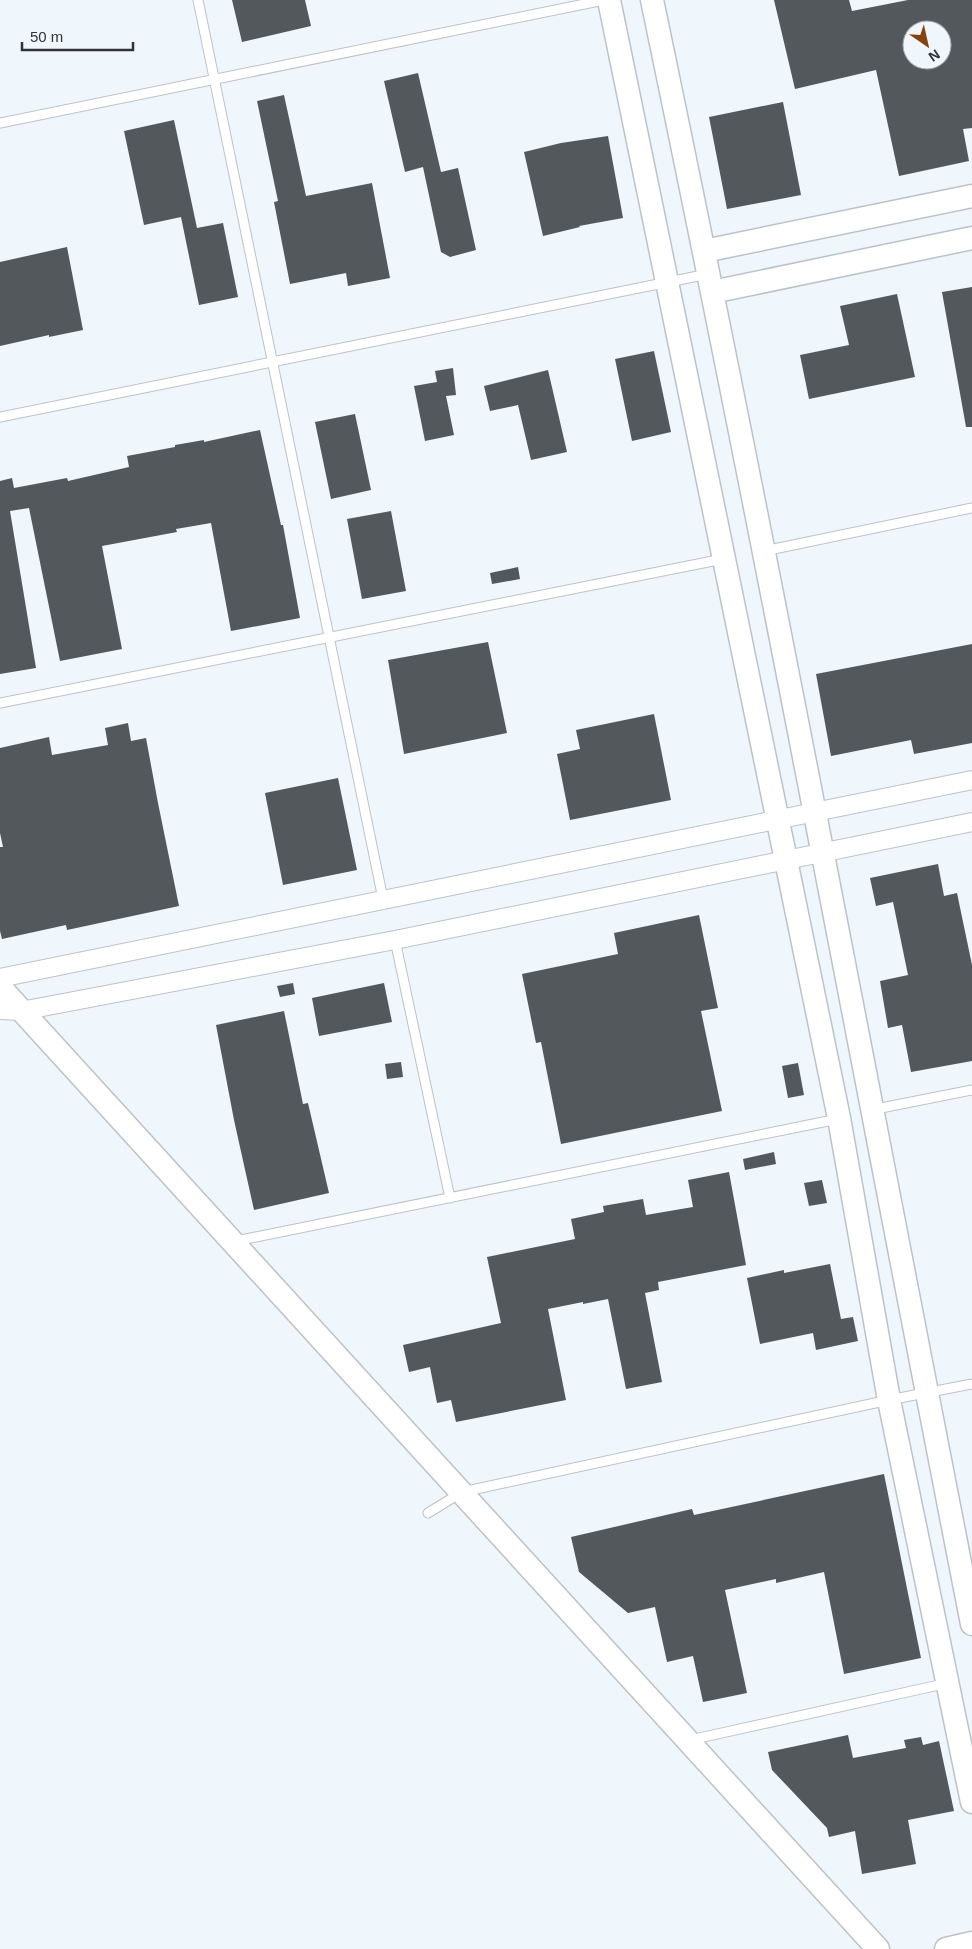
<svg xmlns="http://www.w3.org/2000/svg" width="972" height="1949" viewBox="0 0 972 1949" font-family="Helvetica,sans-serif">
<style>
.building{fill:#53585d;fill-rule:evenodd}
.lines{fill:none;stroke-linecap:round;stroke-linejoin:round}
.service-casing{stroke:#bcc3c8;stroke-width:11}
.minor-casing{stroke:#bcc3c8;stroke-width:20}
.tertiary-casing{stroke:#bcc3c8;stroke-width:25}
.service{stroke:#fff;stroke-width:9}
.minor{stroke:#fff;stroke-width:18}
.tertiary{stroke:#fff;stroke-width:22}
</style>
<rect width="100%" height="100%" fill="#eff6fc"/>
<!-- building -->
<path class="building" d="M232,0h73l6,26 -69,16z
M774,0h75l3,11 56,-11h64v128l-9,1 6,32 -70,15 -23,-106 -81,19zM912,30h30v30h-30z
M418,73l23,99 17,-4 18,82 -26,7 -9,-5 -18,-85 -18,5 -21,-91z
M284,95l22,101 66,-13 18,95 -42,8 -2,-13 -56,11 -16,-82 4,-1 -21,-100z
M783,102l18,93 -74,14 -18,-92z
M174,120l23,108 26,-5 15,74 -39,8 -18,-88 -37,8 -20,-94z
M608,136l15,82 -44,8 1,1 -37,9 -19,-84 37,-9z
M67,247l16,83 -34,7v-2l-49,11v-84z
M972,287v140h-6l-24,-135z
M897,294l18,83 -106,22 -9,-44 49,-10 -9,-39z
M654,351l17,81 -39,9 -17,-82z
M453,368l3,27 -10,1 8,39 -29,6 -11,-55 23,-4 -2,-11z
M548,370l19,82 -36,8 -13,-55 -28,6 -6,-25z
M355,414l16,76 -40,9 -16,-77z
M260,430l21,95h2l17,93 -69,13 -20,-108 -35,6 1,3 -75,14 20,103 -62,12 -31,-153 -19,3 26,157 -36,6v-193l12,-3 2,10 53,-10 1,3 61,-14 -2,-11 48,-9v-2l29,-5v2z
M391,511l15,80 -44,8 -15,-80z
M518,567l2,12 -28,5 -2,-11z
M488,642l19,91 -103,21 -16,-94z
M972,644v99l-58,11 -3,-14 -80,16 -15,-82z
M654,714l17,86 -101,20 -13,-66 23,-5 -4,-19z
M128,723l3,18 15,-3 12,65 21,103 -112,24 -1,-5 -64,14 -2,-8v-84h3l-3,-14v-85l49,-11 3,18 56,-10 -3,-17z
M338,778l19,92 -74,15 -18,-92z
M938,864l6,32 13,-3 15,72v96l-61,11 -9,-47 -14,3 -8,-47 28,-6 -15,-73 -17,4 -6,-28z
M699,915l19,93 -17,3 21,100 -161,33 -20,-102 -5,1 -14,-69 96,-20 -4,-21z
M293,983l2,11 -15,3 -3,-11z
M384,983l8,39 -73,14 -7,-38z
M284,1011l19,93 5,-1 21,90 -75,17 -20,-90 -18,-95z
M401,1062l2,15 -16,2 -2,-15z
M798,1063l6,32 -16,3 -6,-32z
M774,1152l2,12 -31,6 -2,-11z
M729,1172l17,93 -88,17 1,8 -14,3 17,89 -36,7 -18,-90 -25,5v-2l-35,7 18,91 -110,22 -5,-22 -14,3 -7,-36 -21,5 -6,-27 98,-22 -14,-66 88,-18 -4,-20 33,-7 -1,-6 40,-7 3,16 47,-8 -5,-27z
M822,1180l5,23 -18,3 -5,-23z
M830,1264l11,55 12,-2 5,24 -42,9 -3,-17 -53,11 -13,-66 37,-8v3z
M884,1474l37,184 -77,16 -20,-102 -48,11v-4l-51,11 22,103 -44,9 -10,-46 -26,6 -12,-55 -27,6 -49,-41 -8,-35 121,-28 2,6z
M848,1735l5,23 53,-10 -2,-8 17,-3 2,8 16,-4 15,70 -46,9 8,44 -54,10 -7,-43 -26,6 -2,-9 -55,-58 -4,-18z"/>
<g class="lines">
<!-- service casing -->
<g class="service-casing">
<path id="service" d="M198,0l185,899
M0,123l604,-123
M0,417l708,-143
M764,551l208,-43
M0,703l723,-144
M395,940l55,258
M871,1110l101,-20
M236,1241l602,-122
M428,1513l34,-21 427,-92 83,-16
M690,1740l258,-57"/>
</g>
<!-- minor casing -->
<g class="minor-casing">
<path id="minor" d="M0,978l972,-198
M0,1010l21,1 374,-71 577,-118"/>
</g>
<!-- tertiary casing -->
<g class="tertiary-casing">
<path id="tertiary" d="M609,0l230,1118 50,282 83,402
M652,0c113,540 214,1083 320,1624
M704,251l268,-55
M712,292l260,-54
M0,987l878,962
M946,1949l26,-6"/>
</g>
<!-- service -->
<use href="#service" class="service"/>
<!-- minor -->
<use href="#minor" class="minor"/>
<!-- tertiary -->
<use href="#tertiary" class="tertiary"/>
</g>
<!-- north arrow -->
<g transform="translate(927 45) rotate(146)"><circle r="24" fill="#eff6fc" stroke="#a3a8ad"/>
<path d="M0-4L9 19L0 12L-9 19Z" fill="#84430f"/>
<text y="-8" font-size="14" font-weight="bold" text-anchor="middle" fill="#313336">N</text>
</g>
<!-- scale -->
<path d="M22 42v8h111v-8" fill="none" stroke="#313336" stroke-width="2.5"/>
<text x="30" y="42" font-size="15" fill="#313336" stroke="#eff6fc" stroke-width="4" paint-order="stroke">50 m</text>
</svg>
